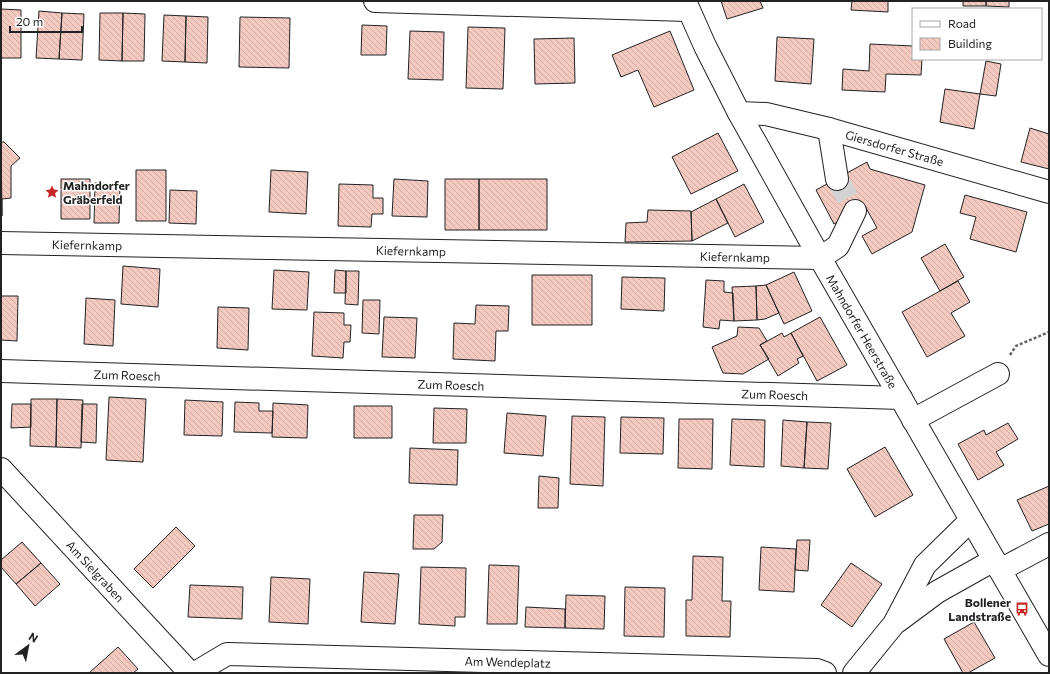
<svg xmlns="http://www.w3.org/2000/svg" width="1050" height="674" viewBox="0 0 1050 674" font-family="Commissioner,sans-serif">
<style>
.building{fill:url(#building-back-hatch);stroke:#222}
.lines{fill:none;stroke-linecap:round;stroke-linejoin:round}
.minor-tunnel{stroke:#d3d3d3;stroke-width:22;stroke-dasharray:22 11;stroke-linecap:butt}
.minor-casing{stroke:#222;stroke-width:24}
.major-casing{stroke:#222;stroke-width:24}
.path{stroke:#646464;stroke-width:2.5;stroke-dasharray:3 2;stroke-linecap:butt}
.minor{stroke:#fff;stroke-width:22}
.major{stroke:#fff;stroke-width:22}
.labels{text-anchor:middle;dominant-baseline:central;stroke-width:3;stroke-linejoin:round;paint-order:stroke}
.street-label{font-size:12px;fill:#222;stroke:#fff}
.poi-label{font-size:12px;font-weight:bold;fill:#222;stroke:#fff;text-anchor:start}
</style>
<defs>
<pattern id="building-back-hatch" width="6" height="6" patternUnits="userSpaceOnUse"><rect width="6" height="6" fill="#f3c9c0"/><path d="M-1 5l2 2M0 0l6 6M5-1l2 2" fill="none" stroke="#d0aca5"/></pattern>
</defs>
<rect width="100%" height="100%" fill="#fff"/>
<!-- building -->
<path class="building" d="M721,1h39l3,7 -36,11z
M852,1h36v11l-37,-2z
M963,1h23v5h-23z
M986,1h23v6l-23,-1z
M1,9l20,1v48h-20z
M39,11l23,2 -3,46 -23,-1z
M62,13l22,1 -2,46 -23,-1z
M100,13h23l-1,48 -23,-1z
M123,13l22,1 -1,47h-22z
M164,15l22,1 -1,46 -23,-1z
M186,16l22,1 -1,46 -22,-1z
M240,17l50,1 -1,50 -50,-1z
M362,25l25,1 -1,29h-25z
M468,27l37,1 -2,61 -37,-1z
M410,31l34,1 -1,48 -35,-1z
M670,31l24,59 -40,17 -16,-37 -17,7 -9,-22z
M777,37l37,2 -3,45 -36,-3z
M574,38l1,45 -40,1 -1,-45z
M870,44l43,2v13h9l-1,16 -35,-1 -1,18 -43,-2 1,-21 26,2z
M986,61l15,3 -5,32 -16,-2z
M945,89l35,5 -6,35 -34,-7z
M1030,128l19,6v35l-28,-7z
M718,133l20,38 -47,23 -19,-37z
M1,142h3l16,16 -9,8v32l-9,1v17z
M867,162l3,7 55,16 -13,47 -40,22 -10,-18 15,-8 -12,-22 -31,18 -18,-34z
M136,170h30v51h-30z
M271,170l37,2 -2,42 -37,-2z
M61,179h29v40h-29z
M394,179l34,2 -1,36 -35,-1z
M445,179h34v51h-34z
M479,179h68v51h-68z
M95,183l25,1 -1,39h-25z
M339,184l34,1v13h10v16h-11l-1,13 -33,-1z
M744,184l20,38 -29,15 -19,-38z
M170,190l27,1 -1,33 -27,-1z
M965,195l62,17 -11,40 -46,-13 6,-22 -16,-4z
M716,199l12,24 -36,18 -1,-29z
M648,210l43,1 1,30 -67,1 1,-19 21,-1z
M945,244l19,33 -24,14 -19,-33z
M123,266l37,3 -2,38 -37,-3z
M274,270l35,2 -2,38 -35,-1z
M335,270l11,1v22h-12z
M346,271h13l-1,34 -13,-1z
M794,272l18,39 -28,13 -18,-39z
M532,275h60v50h-60z
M622,277l43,1 -1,33 -43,-2z
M706,280l18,1v11l9,1 1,28 -14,-1 -1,9 -16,-2z
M958,281l12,21 -19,11 14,23 -38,21 -25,-45z
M766,285l13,28 -14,6 -8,1 -1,-34z
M756,286l1,34 -23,1 -2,-34z
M1,296h17l-1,45 -16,-1z
M86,298l29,2 -2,46 -29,-2z
M363,300h17l-1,34 -17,-1z
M476,305l33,1 -1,25h-12l-1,30 -42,-2 1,-36 21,1z
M218,307l31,1 -1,42 -31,-2z
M314,312l30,1v12h7l-1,17h-6l-1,16 -31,-2z
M384,317l33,1 -2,40 -33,-1z
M820,317l27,48 -30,16 -26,-48z
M738,327l21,1 8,13 -7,4 9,14 -26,15 -20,-1 -11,-26 25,-11z
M782,333l2,4 7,-4 12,23 -6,3 2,4 -21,13 -18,-31z
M109,397l37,2 -3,63 -37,-2z
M31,399h26l-1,48 -26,-1z
M57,399l26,1 -2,48 -25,-1z
M185,400l38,2 -1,34 -38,-1z
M235,402l24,1v8h14l-1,22 -38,-1z
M273,403l35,2 -1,33 -35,-1z
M12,404h19v23l-20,1z
M82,404h15l-1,39 -15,-1z
M354,406h38v32h-38z
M434,408l33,1 -1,34h-33z
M507,413l39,3 -3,40 -39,-3z
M572,416l33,1 -2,69 -33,-2z
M621,417l43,1 -1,36 -43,-1z
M679,419h34l-1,50 -34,-1z
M732,419l33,1 -1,47 -34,-2z
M783,420l24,2 -3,46 -23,-2z
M807,422l24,1 -3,46 -24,-1z
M1008,423l10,16 -22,13 8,13 -26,15 -20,-36 26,-14 2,5z
M885,447l28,48 -38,22 -28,-48z
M410,448l48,2 -1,35 -48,-2z
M539,476l20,2 -1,30h-20z
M1049,486v38l-17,7 -15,-31z
M414,515h29l-1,27 -8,7h-21z
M176,527l19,19 -42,42 -19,-19z
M797,540h13l-2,31 -13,-1z
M22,542l19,21 -25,21 -15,-17v-7z
M761,547l35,2 -2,43 -35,-2z
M693,556l30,1 -1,44h9l-1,36 -44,-1v-36h6z
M41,563l19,21 -25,22 -19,-22z
M851,563l31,21 -30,43 -31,-22z
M489,565l30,1 -2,58h-30z
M421,567l45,1 -1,49h-10v9l-36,-2z
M364,572l35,2 -4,50 -34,-2z
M271,577l39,2 -2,45 -39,-2z
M190,585l53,2 -1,32 -54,-2z
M625,587l40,1 -1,49 -40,-1z
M566,595l39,1 -1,33 -39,-1z
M526,607l39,2v19l-40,-1z
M974,622l21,36 -27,15h-5l-19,-34z
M118,647l20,22 -5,4h-44z"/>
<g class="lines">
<!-- minor-tunnel -->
<path class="minor-tunnel" d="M837,179l18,32"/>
<!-- minor casing -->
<g class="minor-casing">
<g id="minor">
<path d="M375,1l313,9"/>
<path id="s1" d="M739,113l27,1 63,15 220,63"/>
<path d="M829,129l8,50"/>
<path id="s2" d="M1,243l819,15 18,-12 17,-35"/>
<path id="s3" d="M1,371l900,27"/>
<path d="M913,420l85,-46"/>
<path id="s4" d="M1,469l189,204"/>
<path d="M1000,570l49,-26"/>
<path d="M898,621l39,-29 57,-32"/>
<path id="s5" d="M195,673l32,-19 590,16 8,3"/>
<path d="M854,673l40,-49 31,-59 46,-45"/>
</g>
</g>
<!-- major casing -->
<g class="major-casing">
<g id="major">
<path id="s6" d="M685,1l20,45 34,67 81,145 229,397"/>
</g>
</g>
<!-- path -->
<path class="path" d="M1010,355l6,-9 33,-14"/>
<!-- minor -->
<use href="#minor" class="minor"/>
<!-- major -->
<use href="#major" class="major"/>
</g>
<!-- icons -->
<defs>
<g id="sight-bare" transform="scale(1.08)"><path d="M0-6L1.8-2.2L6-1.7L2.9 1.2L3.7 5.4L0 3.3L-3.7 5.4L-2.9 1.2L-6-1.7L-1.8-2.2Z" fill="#c62828" stroke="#fff" stroke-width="2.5" paint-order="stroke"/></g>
<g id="bus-bare" transform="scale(1.08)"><path d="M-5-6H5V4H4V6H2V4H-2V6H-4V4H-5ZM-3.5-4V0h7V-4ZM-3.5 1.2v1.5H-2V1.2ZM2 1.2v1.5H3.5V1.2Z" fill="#c62828" stroke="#fff" stroke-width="2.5" paint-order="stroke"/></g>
</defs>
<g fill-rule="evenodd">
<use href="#sight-bare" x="52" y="192"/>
<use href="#bus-bare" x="1022" y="609"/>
</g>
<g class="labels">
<!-- street labels -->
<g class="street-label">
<text stroke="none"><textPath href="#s1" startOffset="160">Giersdorfer Straße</textPath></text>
<text stroke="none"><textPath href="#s2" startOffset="86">Kiefernkamp</textPath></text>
<text stroke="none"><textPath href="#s2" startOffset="410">Kiefernkamp</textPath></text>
<text stroke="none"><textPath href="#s2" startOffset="734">Kiefernkamp</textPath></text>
<text stroke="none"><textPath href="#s6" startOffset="375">Mahndorfer Heerstraße</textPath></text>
<text stroke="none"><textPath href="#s3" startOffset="126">Zum Roesch</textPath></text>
<text stroke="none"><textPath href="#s3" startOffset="450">Zum Roesch</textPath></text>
<text stroke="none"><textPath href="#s3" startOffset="774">Zum Roesch</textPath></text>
<text stroke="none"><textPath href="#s4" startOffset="139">Am Sielgraben</textPath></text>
<text stroke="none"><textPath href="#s5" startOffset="318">Am Wendeplatz</textPath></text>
</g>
<!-- poi labels -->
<g class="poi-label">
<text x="63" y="185">Mahndorfer<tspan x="63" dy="14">Gräberfeld</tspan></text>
<text x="1011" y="602" text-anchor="end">Bollener<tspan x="1011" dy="14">Landstraße</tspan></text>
</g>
</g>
<!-- border -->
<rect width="1050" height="674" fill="none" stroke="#222222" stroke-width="4"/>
<!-- legend -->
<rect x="912" y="8" width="130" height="52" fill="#ffffff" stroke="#a7a7a7"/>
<rect x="920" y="21" width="20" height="6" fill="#ffffff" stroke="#a7a7a7"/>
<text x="948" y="28" font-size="12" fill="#222222">Road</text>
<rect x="920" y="38" width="20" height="12" fill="url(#building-back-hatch)" stroke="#a7a7a7"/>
<text x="948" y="48" font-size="12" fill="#222222">Building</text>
<!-- north arrow -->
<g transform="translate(28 646) rotate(32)" stroke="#ffffff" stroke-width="3" paint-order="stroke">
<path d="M0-3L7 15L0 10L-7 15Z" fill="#222222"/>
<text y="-6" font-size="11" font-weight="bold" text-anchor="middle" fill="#222222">N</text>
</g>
<!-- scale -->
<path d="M10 26v6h72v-6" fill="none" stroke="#222222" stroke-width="2"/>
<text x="16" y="26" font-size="12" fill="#222222" stroke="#ffffff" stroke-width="3" paint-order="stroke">20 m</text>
</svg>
